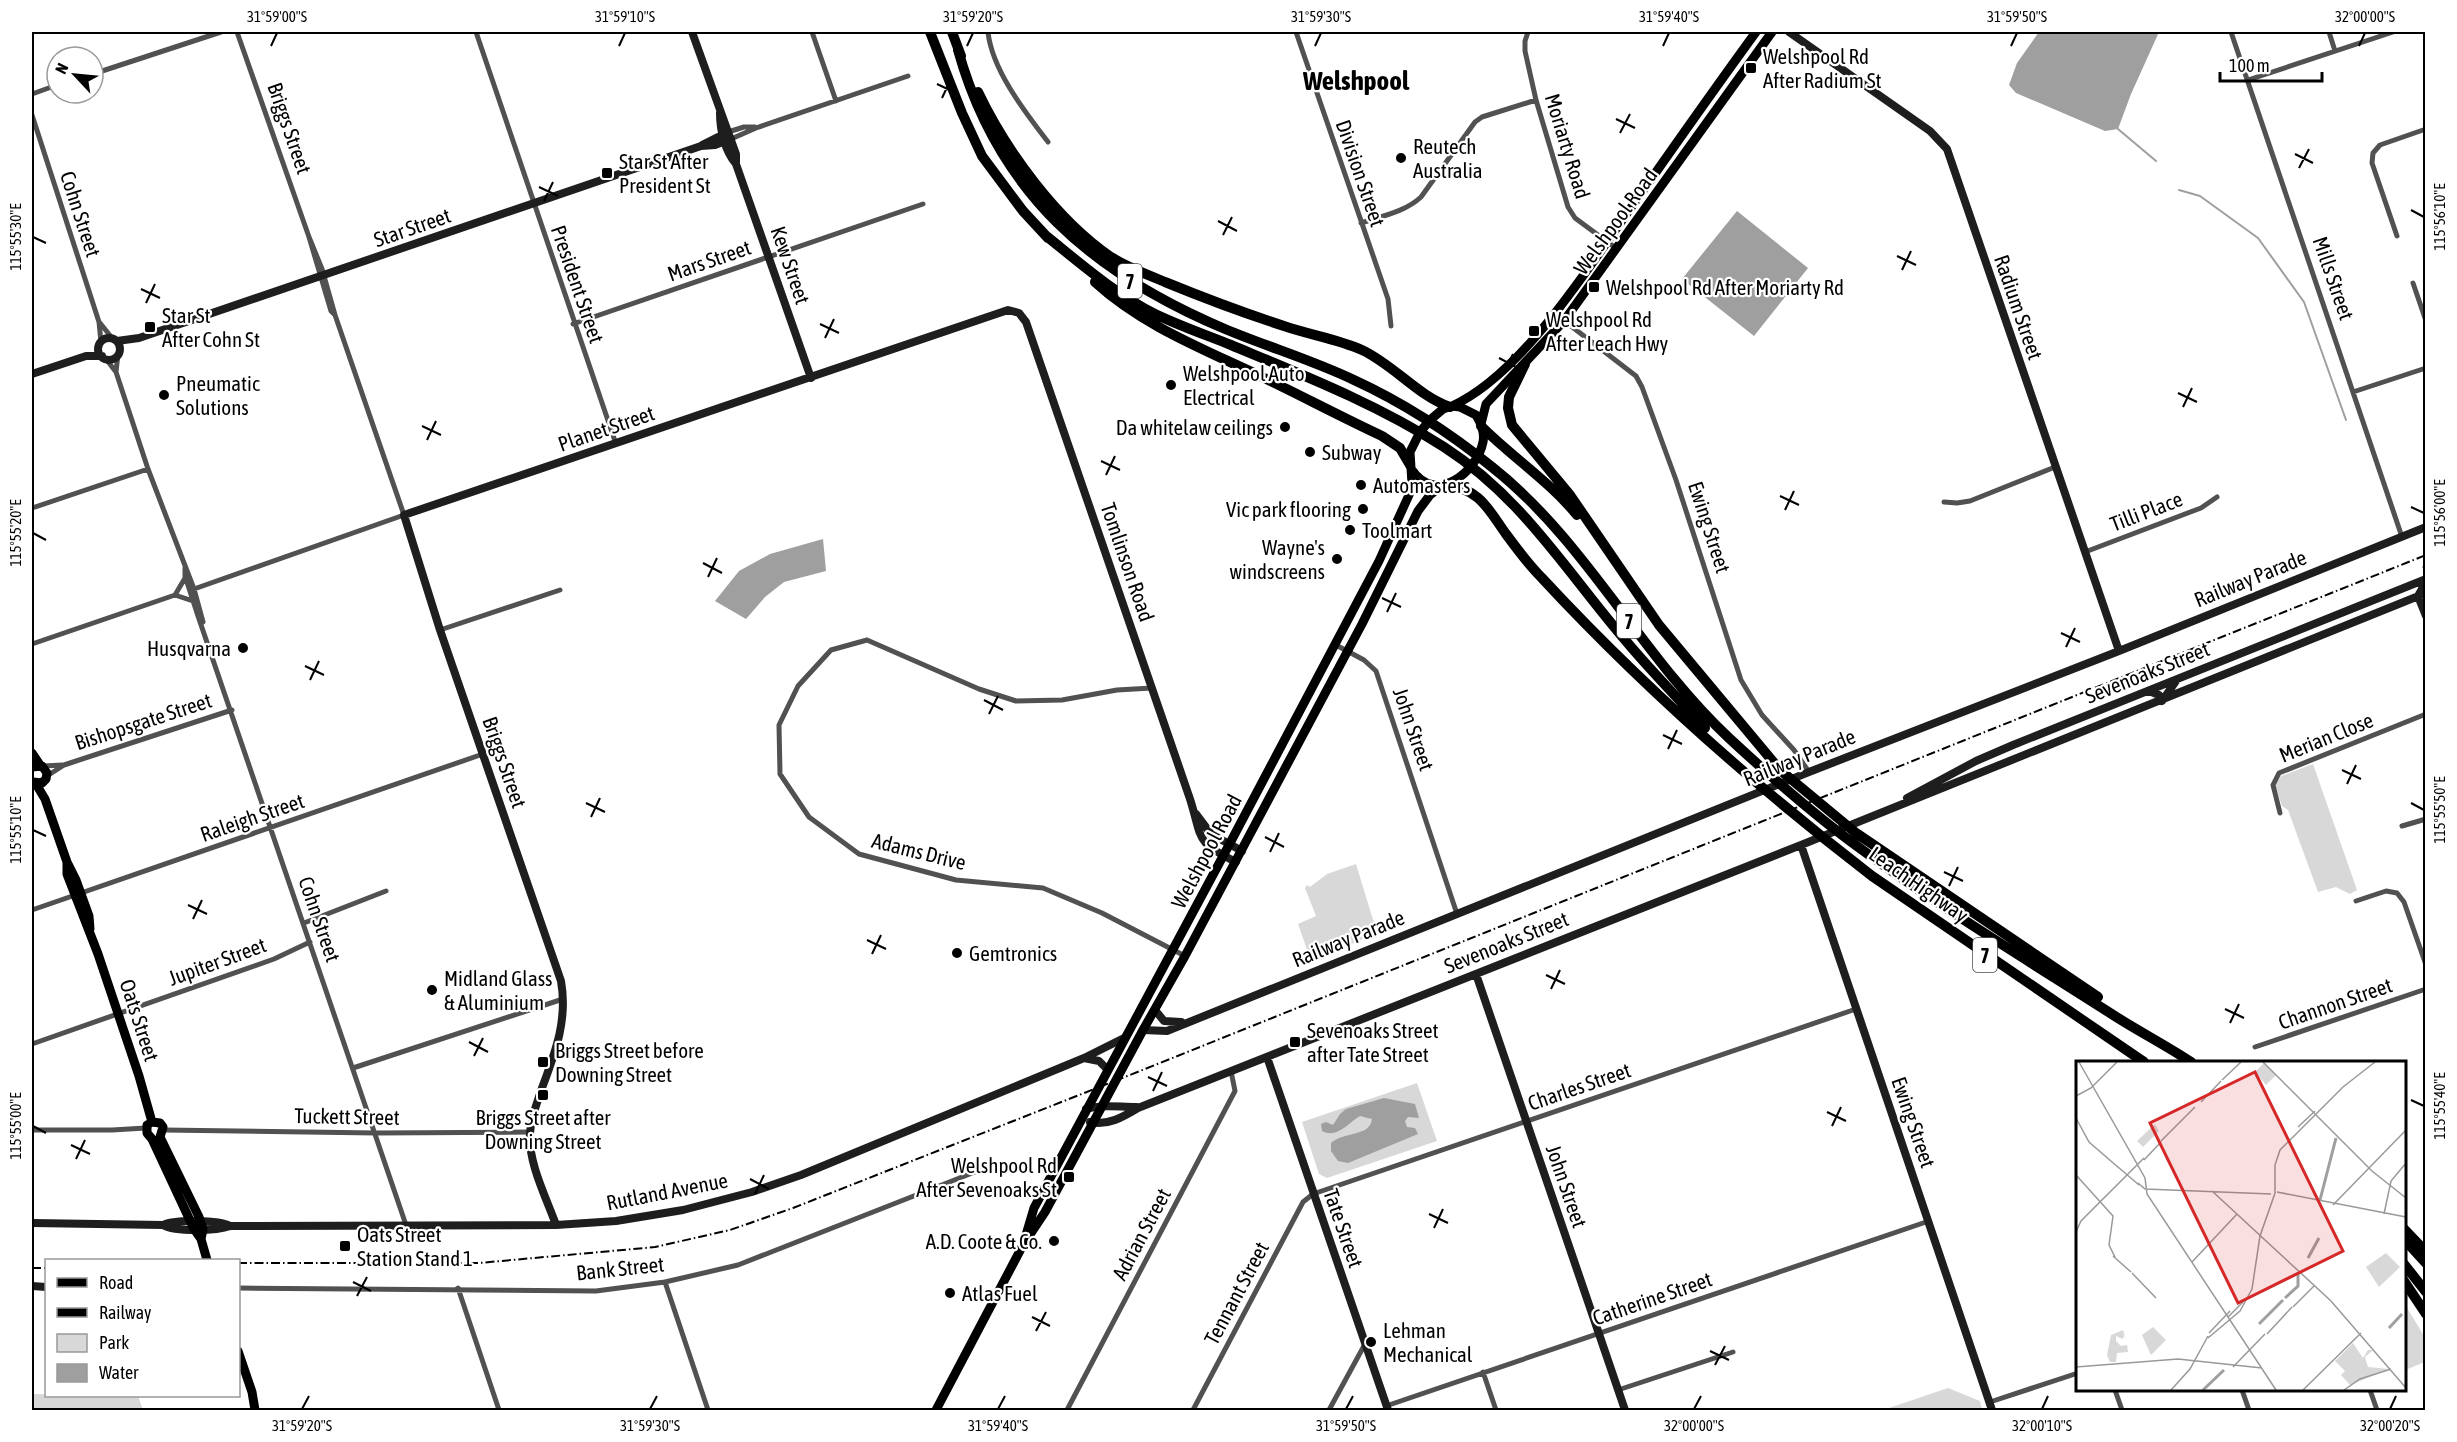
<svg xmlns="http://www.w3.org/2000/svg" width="2457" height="1442" viewBox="0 0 2457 1442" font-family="'Asap Condensed',sans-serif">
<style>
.green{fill:#d8d8d8}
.water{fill:#9f9f9f}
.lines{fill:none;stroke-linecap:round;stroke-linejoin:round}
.stream{stroke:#9f9f9f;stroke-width:2}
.street{stroke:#515151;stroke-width:5}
.secondary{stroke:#1e1e1e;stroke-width:8}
.primary{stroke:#000;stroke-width:9}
.highway{stroke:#000;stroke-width:10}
.rail{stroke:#000;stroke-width:2;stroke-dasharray:9 3 1.5 3;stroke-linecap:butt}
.ticks{fill:none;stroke:#000;stroke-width:2}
.poi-dot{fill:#000;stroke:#fff;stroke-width:2}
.labels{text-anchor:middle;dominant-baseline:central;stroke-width:4.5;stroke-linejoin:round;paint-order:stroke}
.shield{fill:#fff;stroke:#4c4c4c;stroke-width:1.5}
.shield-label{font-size:20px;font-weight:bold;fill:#000}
.poi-label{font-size:21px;fill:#000;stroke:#fff;text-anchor:start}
.street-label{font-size:21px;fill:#000;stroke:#fff}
.district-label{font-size:27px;font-weight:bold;fill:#000;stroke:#fff}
.inset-river{fill:none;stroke:#9f9f9f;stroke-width:3}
.inset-road{fill:none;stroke:#999;stroke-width:1.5}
.view{fill:#d62828;fill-opacity:0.15;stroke:#d62828;stroke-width:3}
.inset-edge{fill:none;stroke:#000;stroke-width:3}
.neatline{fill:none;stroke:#000;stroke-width:2}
.ticks-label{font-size:15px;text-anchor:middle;fill:#000}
</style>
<rect width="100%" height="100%" fill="#fff"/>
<!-- green -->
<path class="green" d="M2313,764l44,126 -7,4 -14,-7 -18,5 -30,-82 -6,-4 -7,-21 6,-9z
M1356,864l21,69 -66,28 -13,-37 18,-8 -11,-28 2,-3 3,2 17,-13z
M1417,1083l20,58 -110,37 -8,-4 -17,-52z
M2404,1303l22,36 -1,23 -20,8z
M1948,1388l32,13 2,9h-99z
M32,1394l106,2 5,14h-109z"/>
<!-- water -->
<path class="water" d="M2039,32h120l-28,62 -13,35 -13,2 -89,-38 -7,-8 8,-22z
M1737,211l71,57 -54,68 -72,-57z
M823,539l3,32 -42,11 -19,15 -19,22 -31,-18 24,-30 31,-17z
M1384,1098l31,6 4,14 -11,-1 -3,4 2,6 8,1 3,6 -70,29 -10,-2 -7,-10v-8c14,-12 39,-6 41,-24l-12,-3c-12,7 -23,23 -38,15l-1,-7 5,-2 7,3 7,-11 6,-5z"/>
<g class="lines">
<!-- stream -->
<path class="stream" d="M2118,129l38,32
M2179,190l21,6 58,42 46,64 42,118
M2423,567l3,3"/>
<!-- street -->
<path class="street" d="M237,32l72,205 22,74 4,4
M476,32l140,412
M812,32l24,69
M988,32c4,38 37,80 60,110
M1296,32l92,267 3,27
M1528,32l-3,9v10l11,49 32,107 7,11 42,31
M2231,32l171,505
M2329,32l6,19
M93,74l128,-42
M2248,80l145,-48
M32,94l25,-9
M32,115l67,207 2,20
M728,132l16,-5h11
M731,139l25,-11 152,-52
M1361,223c21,-7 44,-11 60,-26l54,-75 7,-5 54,-17
M2397,236l-25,-73 1,-10 7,-8 46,-16
M2413,283l13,38
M1554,313l82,63 6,11 34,93 65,200 21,35 32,35 15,22
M100,323l12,15
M573,324l350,-120
M106,359l10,13 32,97 46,120 9,33
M116,372l2,-18
M2353,392l73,-24
M1944,502l13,1 13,-2 85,-34
M32,508l116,-39
M2085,552l116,-44 16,-11
M185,568v8l13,40 208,609
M194,589l210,-74 -69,-200 -13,-46 -13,-32
M175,595l10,-17
M440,630l120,-40
M32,644l143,-49 18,6
M1334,644l30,16 12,11 81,243
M1152,688l-35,2 -55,10 -46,1 -37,-12 -112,-49 -36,10 -33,36 -19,39 1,49 29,43 50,37 97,26 87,8 59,25 83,43
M43,766l19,-1
M47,776l17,-11 168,-55
M2280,813l-7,-28 6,-12 147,-59
M2402,826l24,-7
M2356,901l30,-10 11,2 7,9 22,63
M32,910l451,-156
M304,923l82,-32
M32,1044l242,-85 36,-17
M2255,1047l171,-58
M353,1068l210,-69
M32,1130h80l34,-2
M164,1130l212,3 154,-1
M665,1282l43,128
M238,1288l358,3 69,-9 73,-17 247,-97
M458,1288l41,122
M1483,1372l13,38
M1618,1390l115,-38
M2115,1390l7,20
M2242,1390l7,20
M2370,1390l7,20
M1990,1402l88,-29
M1386,1406l543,-185
M1067,1410l168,-319 -4,-20
M1193,1410l110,-208 10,-8 543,-185
M1329,1410l36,-66"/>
<!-- secondary -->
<path class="secondary" d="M692,32l44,122v10l75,214
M1789,32l141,99 17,18 172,502
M720,113c0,18 5,38 16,51
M702,145l24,-12
M98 349a11 11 0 1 1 22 0a11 11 0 1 1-22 0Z
M117,341l22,-3 562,-192 14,-1 16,-6
M32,374l54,-18h16
M2426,582l-8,14 8,20
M2149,691l10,4 3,6 14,-20
M1907,798l69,-37 37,-16 413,-166
M1196,814l15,20 31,17
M1801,845l191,565
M1476,974l149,436
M1155,1010l9,11 17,1
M1143,1030l24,1 642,-259 310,-121 307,-124
M1267,1057l121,353
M1084,1058l15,3 8,8
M1086,1109c18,-5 32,-2 50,-2
M1090,1122c18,4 33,-5 48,-14l663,-263 625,-252
M32,1223l131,2c12,7 54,6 67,1l326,-1 60,-4 67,-11 69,-18 49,-17 283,-117 40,-20
M163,1225c11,-6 56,-5 67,1
M556,1225c-10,-28 -28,-62 -26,-92 1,-16 7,-30 12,-45 13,-35 26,-68 19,-107l-121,-351 -36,-115 604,-205 11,3 7,9 164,477c13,41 4,42 46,63
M32,1286l14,1"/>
<!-- primary -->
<path class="primary" d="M1452,406c70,-31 138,-141 183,-204 40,-57 80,-114 121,-170
M1481,424l5,-20 78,-83 208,-289
M32,753l8,12
M32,767l10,-1 5,7 -1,6 -4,4 -9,-1
M36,784l9,15 22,63 9,18 13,36 1,13
M67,862v12l31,80 41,122 13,46
M152,1122l-5,3v8l5,6 42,90 7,10 6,21
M152,1122l8,1 3,4 -3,10
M160,1137l39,80 4,12 -2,10
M1023,1245l11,-37 195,-363 150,-284 30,-66 3,-11 -2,-32 10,-20 10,-12 13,-11 9,-3 8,1 16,8c5,8 9,17 7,27 -6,30 -47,63 -71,28
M238,1351l14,41 3,18
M936,1410l87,-165 22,-33 98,-182 42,-74 177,-332 56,-113 12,-16 12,-9"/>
<!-- highway -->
<path class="highway" d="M930,32l32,81 20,43 41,55 25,27
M952,32l9,24
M958,50c40,143 134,223 267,279 43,18 87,31 129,51 50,23 96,53 138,87 95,75 149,189 237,271 42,39 86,78 132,111 79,58 163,109 246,162 27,18 57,33 84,51
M978,92c28,59 79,128 133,165 17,11 36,17 54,25 39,16 79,31 119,44 26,9 54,13 78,24 32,15 56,46 88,57
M1045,235c35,28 70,59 110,79 25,12 51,21 76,31 72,30 146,59 213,102 79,51 122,124 182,194 25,30 53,58 79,87
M1095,282c47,43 106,66 163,93 42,20 83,42 124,61l18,12 10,17
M1525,364l-16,33 -1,11 4,17 58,70 89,130 121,145 76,63 242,164
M1481,426c31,31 68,55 96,89
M1446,485c34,4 42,24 60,49 11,15 22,30 35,43 101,109 213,208 331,299l272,186
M2404,1229l22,23
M2404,1239l22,24
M2404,1264l22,28
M2404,1281l22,33"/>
<!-- rail -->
<path class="rail" d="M238,1263h241l176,-16 75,-17 63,-22 352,-139 1281,-514
M32,1268h14"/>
</g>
<!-- ticks -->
<path class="ticks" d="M271,46l6,-13M619,46l6,-13M967,46l6,-13M1315,46l6,-13M1663,46l6,-13M2011,46l6,-13M2359,46l6,-13M937,84l19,9M942,98l9,-19M1616,119l19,9M1620,133l10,-19M2295,154l18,9M2299,168l10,-19M539,187l19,9M544,201l9,-19M2411,210l13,7M1218,221l19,10M1223,235l9,-18M33,237l13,6M1897,256l19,9M1902,270l9,-19M141,289l19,9M146,303l9,-19M820,324l19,9M825,338l9,-19M1499,358l19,10M1504,372l9,-18M2178,393l19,9M2183,407l9,-19M422,426l19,9M427,440l9,-19M1101,461l19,9M1106,475l9,-19M1780,496l19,9M2411,507l13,6M1785,510l9,-19M33,533l13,7M703,563l19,10M708,577l9,-19M1382,598l19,9M1387,612l9,-19M2061,633l19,9M2066,647l9,-19M305,666l19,9M310,680l9,-19M984,700l19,10M989,714l9,-18M1663,735l19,9M1668,749l9,-19M2342,770l19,9M2347,784l9,-19M586,803l19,9M2411,803l13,7M591,817l9,-19M33,830l13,6M1265,837l19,10M1270,852l9,-19M1944,872l19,9M1949,886l9,-19M188,905l19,9M193,919l9,-19M867,940l19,9M872,954l9,-19M1546,975l19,9M1551,989l9,-19M2225,1009l19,9M2230,1023l9,-19M469,1042l19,10M474,1056l9,-18M1148,1077l19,9M1153,1091l9,-19M2411,1100l13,6M1827,1112l19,9M33,1126l13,7M1832,1126l9,-19M71,1145l19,9M76,1159l9,-19M750,1179l19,10M755,1194l9,-19M1429,1214l19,9M1434,1228l9,-19M353,1282l18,9M357,1296l10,-19M1032,1317l18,9M1036,1331l10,-19M1710,1351l19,9M1715,1365l10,-19M302,1409l7,-13M650,1409l7,-13M998,1409l7,-13M1346,1409l7,-13M1694,1409l7,-13M2042,1409l6,-13M2390,1409l6,-13"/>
<!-- markers -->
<g class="poi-dot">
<rect x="1745" y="62" width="12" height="12" rx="3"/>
<circle cx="1401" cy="158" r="6"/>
<rect x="601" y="167" width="12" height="12" rx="3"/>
<rect x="1588" y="281" width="12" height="12" rx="3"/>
<rect x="144" y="321" width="12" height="12" rx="3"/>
<rect x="1528" y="325" width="12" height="12" rx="3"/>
<circle cx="1171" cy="385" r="6"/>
<circle cx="164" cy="395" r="6"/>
<circle cx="1285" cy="427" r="6"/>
<circle cx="1310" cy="452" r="6"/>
<circle cx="1361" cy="485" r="6"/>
<circle cx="1363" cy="509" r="6"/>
<circle cx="1350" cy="530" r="6"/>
<circle cx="1337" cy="559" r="6"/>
<circle cx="243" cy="648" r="6"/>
<circle cx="957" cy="953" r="6"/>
<circle cx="432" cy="990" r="6"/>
<rect x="1289" y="1036" width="12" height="12" rx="3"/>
<rect x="537" y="1056" width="12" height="12" rx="3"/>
<rect x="537" y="1089" width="12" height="12" rx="3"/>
<rect x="1063" y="1171" width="12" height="12" rx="3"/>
<circle cx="1054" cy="1241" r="6"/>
<rect x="339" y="1240" width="12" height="12" rx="3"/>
<circle cx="950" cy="1293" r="6"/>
<circle cx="1371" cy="1342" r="6"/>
</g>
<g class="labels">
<!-- shield labels -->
<g class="shield">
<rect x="1118" y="264" width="24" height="34" rx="4.5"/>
<rect x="1617" y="604" width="24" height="34" rx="4.5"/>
<rect x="1973" y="938" width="24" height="34" rx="4.5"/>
</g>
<g class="shield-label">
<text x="1130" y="281">7</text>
<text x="1629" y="621">7</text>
<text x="1985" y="955">7</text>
</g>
<!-- poi labels -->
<g class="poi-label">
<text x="1763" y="56">Welshpool Rd<tspan x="1763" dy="24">After Radium St</tspan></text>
<text x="1413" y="146">Reutech<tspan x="1413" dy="24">Australia</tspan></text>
<text x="619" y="161">Star St After<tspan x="619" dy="24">President St</tspan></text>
<text x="1606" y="287">Welshpool Rd After Moriarty Rd</text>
<text x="162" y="315">Star St<tspan x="162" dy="24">After Cohn St</tspan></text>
<text x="1546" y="319">Welshpool Rd<tspan x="1546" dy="24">After Leach Hwy</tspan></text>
<text x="1183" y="373">Welshpool Auto<tspan x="1183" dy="24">Electrical</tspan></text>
<text x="176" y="383">Pneumatic<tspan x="176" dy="24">Solutions</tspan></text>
<text x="1273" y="427" text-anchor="end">Da whitelaw ceilings</text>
<text x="1322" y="452">Subway</text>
<text x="1373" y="485">Automasters</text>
<text x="1351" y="509" text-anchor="end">Vic park flooring</text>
<text x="1362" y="530">Toolmart</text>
<text x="1325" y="547" text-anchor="end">Wayne's<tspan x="1325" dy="24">windscreens</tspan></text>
<text x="231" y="648" text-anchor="end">Husqvarna</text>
<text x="969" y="953">Gemtronics</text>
<text x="444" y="978">Midland Glass<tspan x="444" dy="24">&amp; Aluminium</tspan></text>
<text x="1307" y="1030">Sevenoaks Street<tspan x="1307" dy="24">after Tate Street</tspan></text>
<text x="555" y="1050">Briggs Street before<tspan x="555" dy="24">Downing Street</tspan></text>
<text x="543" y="1117" text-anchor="middle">Briggs Street after<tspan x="543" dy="24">Downing Street</tspan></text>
<text x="1057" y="1165" text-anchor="end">Welshpool Rd<tspan x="1057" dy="24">After Sevenoaks St</tspan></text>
<text x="357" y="1234">Oats Street<tspan x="357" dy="24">Station Stand 1</tspan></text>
<text x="1042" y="1241" text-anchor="end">A.D. Coote &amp; Co.</text>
<text x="962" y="1293">Atlas Fuel</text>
<text x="1383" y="1330">Lehman<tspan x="1383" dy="24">Mechanical</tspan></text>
</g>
<!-- street labels -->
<g class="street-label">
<text transform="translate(290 128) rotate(71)">Briggs Street</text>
<text transform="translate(1568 146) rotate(73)">Moriarty Road</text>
<text transform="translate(1361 173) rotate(71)">Division Street</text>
<text transform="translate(81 214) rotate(72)">Cohn Street</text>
<text transform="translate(1615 221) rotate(-54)">Welshpool Road</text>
<text transform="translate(412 227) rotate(-19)">Star Street</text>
<text transform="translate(709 260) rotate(-19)">Mars Street</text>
<text transform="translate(791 265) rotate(71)">Kew Street</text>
<text transform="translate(2334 278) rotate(71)">Mills Street</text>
<text transform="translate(578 284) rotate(71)">President Street</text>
<text transform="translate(2019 307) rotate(71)">Radium Street</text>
<text transform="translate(606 428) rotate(-19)">Planet Street</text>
<text transform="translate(2146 511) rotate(-21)">Tilli Place</text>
<text transform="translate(1710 527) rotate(72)">Ewing Street</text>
<text transform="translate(1128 562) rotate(71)">Tomlinson Road</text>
<text transform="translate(2250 578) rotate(-22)">Railway Parade</text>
<text transform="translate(2147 672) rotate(-22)">Sevenoaks Street</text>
<text transform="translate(143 721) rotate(-18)">Bishopsgate Street</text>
<text transform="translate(1414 729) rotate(71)">John Street</text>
<text transform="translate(2326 737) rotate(-22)">Merian Close</text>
<text transform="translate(1799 757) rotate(-22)">Railway Parade</text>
<text transform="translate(505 762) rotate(71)">Briggs Street</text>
<text transform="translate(252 817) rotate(-19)">Raleigh Street</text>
<text transform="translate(919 851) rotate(14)">Adams Drive</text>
<text transform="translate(1206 851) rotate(-62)">Welshpool Road</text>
<text transform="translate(1919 884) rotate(35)">Leach Highway</text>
<text transform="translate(320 919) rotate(71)">Cohn Street</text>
<text transform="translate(1348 938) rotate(-22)">Railway Parade</text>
<text transform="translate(1506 942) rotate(-22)">Sevenoaks Street</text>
<text transform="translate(217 961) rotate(-20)">Jupiter Street</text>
<text transform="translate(2335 1003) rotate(-19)">Channon Street</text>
<text transform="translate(140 1020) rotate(72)">Oats Street</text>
<text transform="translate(1579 1086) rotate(-19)">Charles Street</text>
<text transform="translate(347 1116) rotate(1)">Tuckett Street</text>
<text transform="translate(1914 1122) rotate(71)">Ewing Street</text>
<text transform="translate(1567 1186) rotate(71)">John Street</text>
<text transform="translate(667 1191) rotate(-11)">Rutland Avenue</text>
<text transform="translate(1344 1228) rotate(71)">Tate Street</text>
<text transform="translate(1141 1234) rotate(-62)">Adrian Street</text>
<text transform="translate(620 1268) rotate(-6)">Bank Street</text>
<text transform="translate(1236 1293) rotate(-62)">Tennant Street</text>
<text transform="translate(1652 1298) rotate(-19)">Catherine Street</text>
</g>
<!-- district labels -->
<g class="district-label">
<text x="1356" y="80">Welshpool</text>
</g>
</g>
<!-- overview -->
<g transform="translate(2076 1061)">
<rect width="330" height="330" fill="#fff"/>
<path d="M188,2l12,12 -10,10 -11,-13zM79,63l4,7 -16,16 -6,-6zM310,192l14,14 -21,20 -13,-20zM77,266l13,13 -15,15 -9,-20zM47,269l4,14 -3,-9 -1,4 -7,-3v5l5,5 6,-1 1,7 -11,1 -1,9h-6l-3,-7 4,-20zM277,282l10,15 5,-8h5l-8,7 3,10 21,2 -39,16 -9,-10 4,-4 -10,-10z" fill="#d8d8d8"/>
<path class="inset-river" d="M244,139l16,-62M232,197l11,-20M209,237l13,-12v-13M183,263l24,-24M313,267l13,-14M127,329l21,-20"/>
<path class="inset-road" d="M3,1l66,116 2,16 129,196M187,1l109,109 34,27M146,19l19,-18M0,35l15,-8 26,-26M125,41l20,-21M0,57l13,24 30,26M222,66l17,-16M85,80l34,-34M68,99l17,-18M42,106l21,18M0,114l37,41 -4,29 6,12M62,122l7,6 126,5M136,130l119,110 75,87M201,131l129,25M257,144l73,-75M308,153l7,-33 15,-18M0,171l5,-11 63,-63M37,195l18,16M116,201l45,-48M56,212l24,25M217,246l22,-22M152,256l15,-15M133,272l21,-22M191,273l25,-27M132,277l32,-27 12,-22 8,-53 15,-43v-28l5,-15 63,-63 32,-25M0,306l102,-8 84,9M157,306l32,-33M95,329l19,-21 18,-33M227,329l58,-57M268,329l16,-11 31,-10"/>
<path class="view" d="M179,11l88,179 -105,52 -88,-180z"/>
<rect width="330" height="330" class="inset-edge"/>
</g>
<!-- border -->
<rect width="2457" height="1442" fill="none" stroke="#ffffff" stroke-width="66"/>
<!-- legend -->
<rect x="45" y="1259" width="195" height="138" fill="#ffffff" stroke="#999999" stroke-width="1.5"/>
<rect x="57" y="1278" width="30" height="9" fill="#000000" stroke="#999999" stroke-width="1.5"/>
<text x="99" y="1289" font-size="18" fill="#000000">Road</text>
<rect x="57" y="1308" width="30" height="9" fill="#000000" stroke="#999999" stroke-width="1.5"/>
<text x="99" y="1319" font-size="18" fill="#000000">Railway</text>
<rect x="57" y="1334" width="30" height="18" fill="#d8d8d8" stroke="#999999" stroke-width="1.5"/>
<text x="99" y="1349" font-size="18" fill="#000000">Park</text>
<rect x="57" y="1364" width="30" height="18" fill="#9f9f9f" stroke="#999999" stroke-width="1.5"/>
<text x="99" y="1379" font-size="18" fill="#000000">Water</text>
<!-- north arrow -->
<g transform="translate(75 75) rotate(296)"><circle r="28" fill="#ffffff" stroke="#999999" stroke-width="1.5"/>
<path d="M0-4.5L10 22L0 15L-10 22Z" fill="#000000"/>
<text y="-9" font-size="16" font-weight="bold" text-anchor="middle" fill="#000000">N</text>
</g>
<!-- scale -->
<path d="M2220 72v9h102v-9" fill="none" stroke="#000000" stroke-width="3"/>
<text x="2229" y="72" font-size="18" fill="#000000" stroke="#ffffff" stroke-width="4.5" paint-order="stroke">100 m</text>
<rect x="33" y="33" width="2391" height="1376" class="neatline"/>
<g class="ticks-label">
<text x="277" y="22">31°59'00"S</text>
<text x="625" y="22">31°59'10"S</text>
<text x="973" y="22">31°59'20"S</text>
<text x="1321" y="22">31°59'30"S</text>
<text x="1669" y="22">31°59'40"S</text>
<text x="2017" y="22">31°59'50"S</text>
<text x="2365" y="22">32°00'00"S</text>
<text transform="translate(2440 217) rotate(-90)" y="5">115°56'10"E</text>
<text transform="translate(16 237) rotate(-90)" y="5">115°55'30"E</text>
<text transform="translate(2440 513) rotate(-90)" y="5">115°56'00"E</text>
<text transform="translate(16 533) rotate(-90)" y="5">115°55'20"E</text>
<text transform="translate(2440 810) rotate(-90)" y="5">115°55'50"E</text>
<text transform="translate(16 830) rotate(-90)" y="5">115°55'10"E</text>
<text transform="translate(2440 1106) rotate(-90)" y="5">115°55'40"E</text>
<text transform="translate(16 1126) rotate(-90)" y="5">115°55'00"E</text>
<text x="302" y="1431">31°59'20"S</text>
<text x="650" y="1431">31°59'30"S</text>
<text x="998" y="1431">31°59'40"S</text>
<text x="1346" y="1431">31°59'50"S</text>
<text x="1694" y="1431">32°00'00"S</text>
<text x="2042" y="1431">32°00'10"S</text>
<text x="2390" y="1431">32°00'20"S</text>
</g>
</svg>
